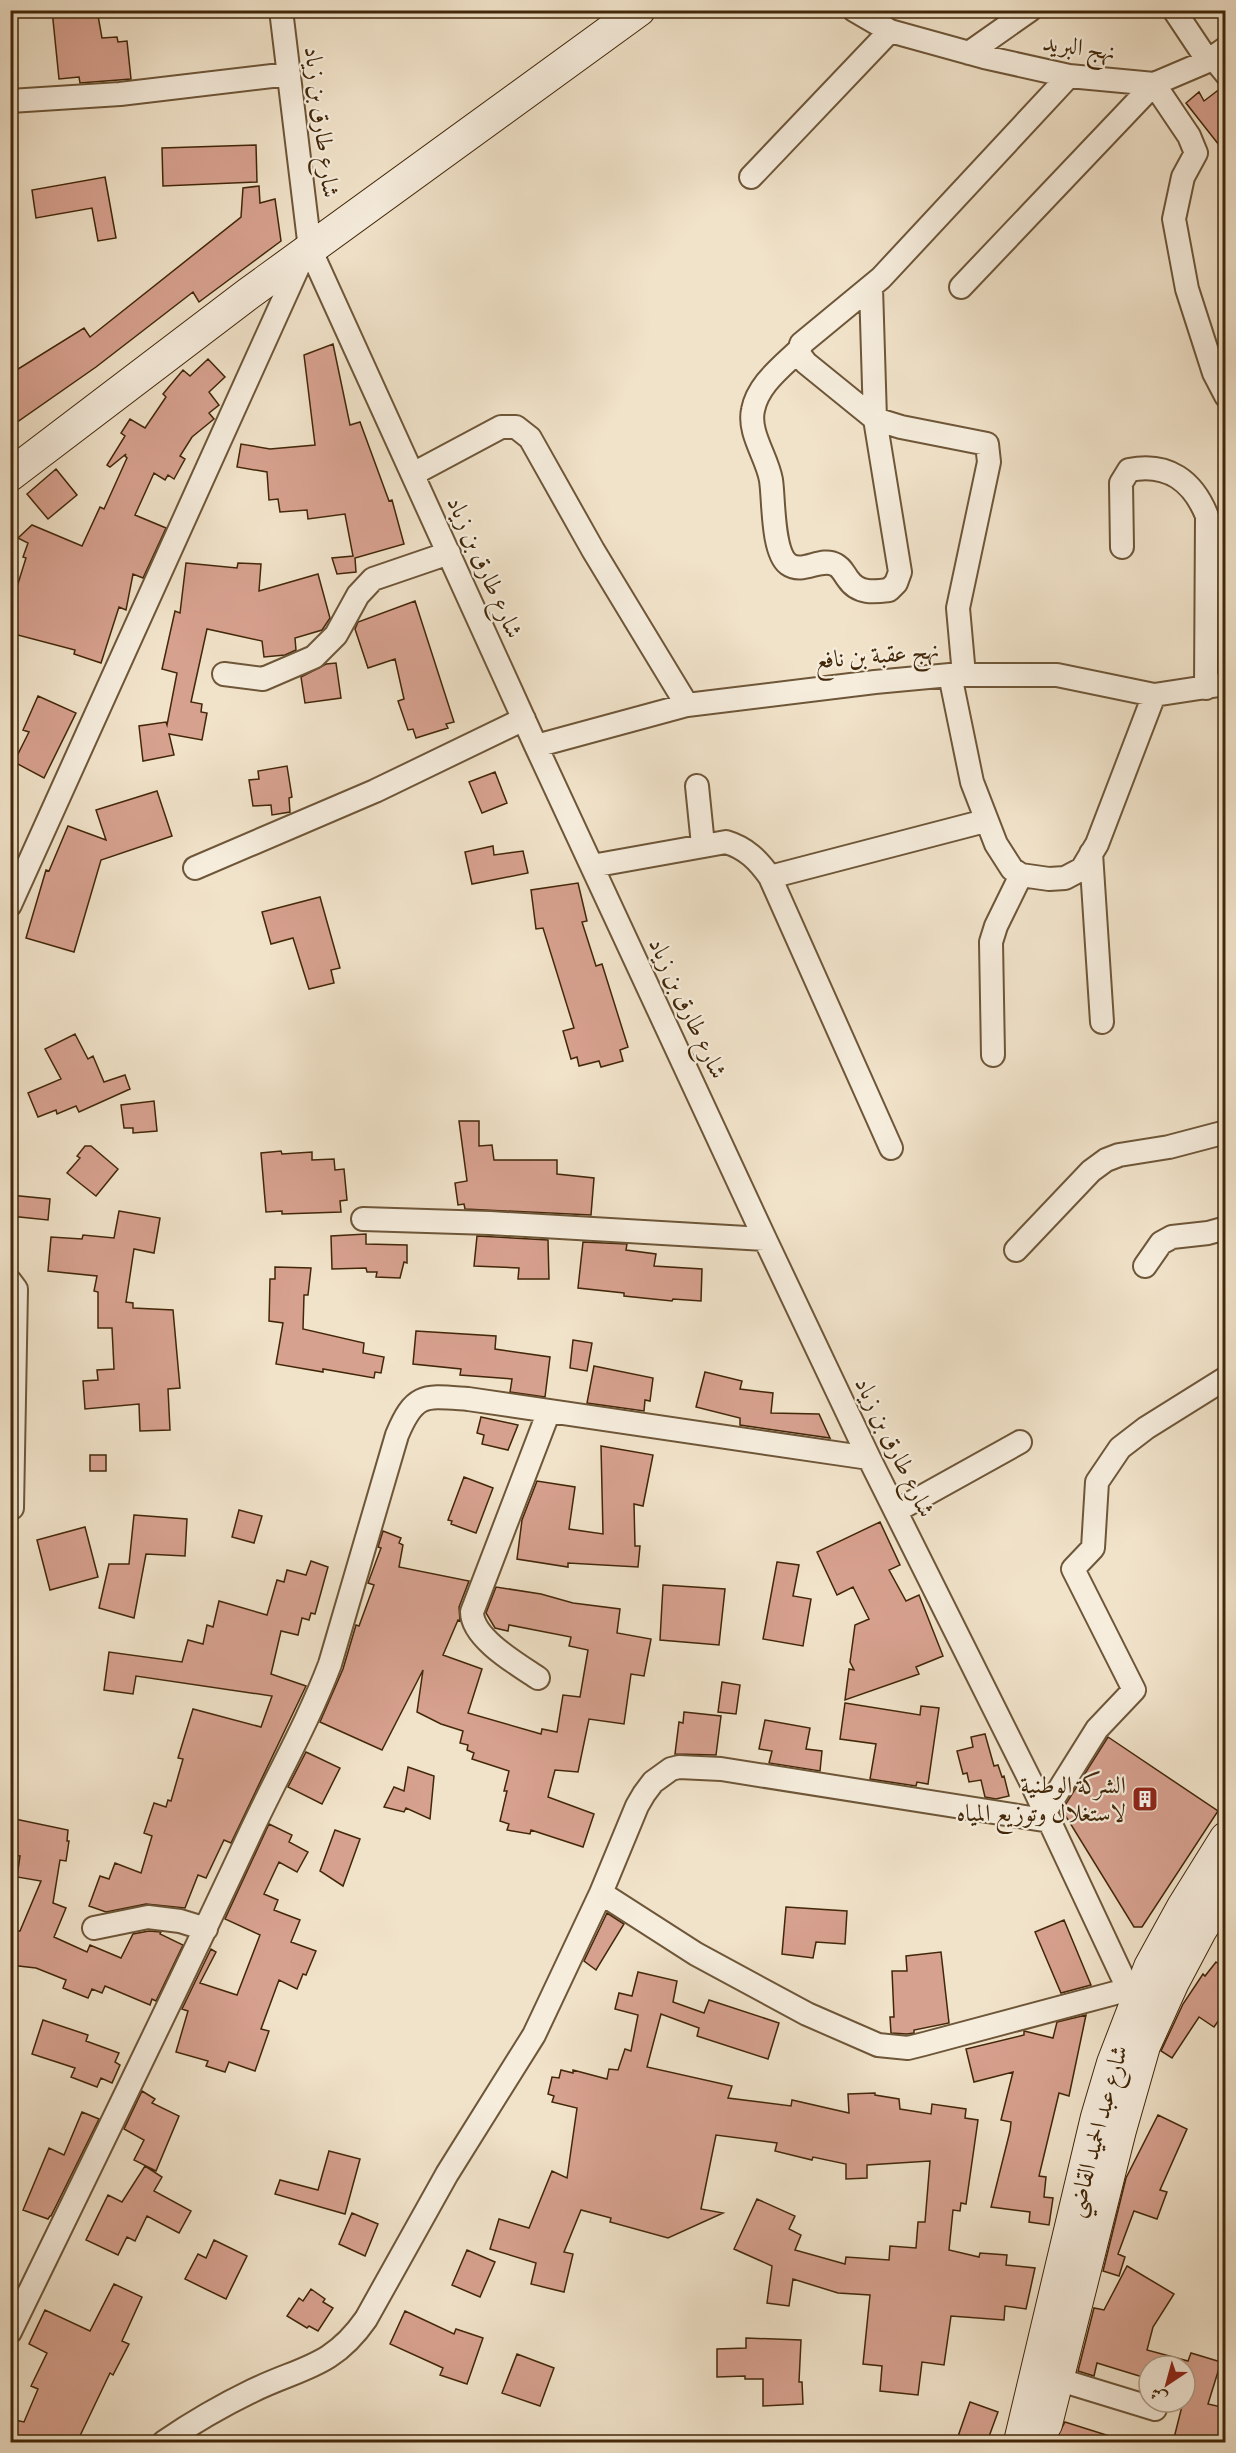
<svg xmlns="http://www.w3.org/2000/svg" width="1236" height="2453" viewBox="0 0 1236 2453" font-family="Alegreya,Amiri,serif">
<style>
.building{fill:#d7a18f;stroke:#422708;stroke-width:1.5}
.lines{fill:none;stroke-linecap:round;stroke-linejoin:round}
.lane-casing{stroke:#6e5638;stroke-width:14}
.street-casing{stroke:#6e5638;stroke-width:26}
.secondary-casing{stroke:#422708;stroke-width:34}
.lane{stroke:#f6eddd;stroke-width:10}
.street{stroke:#f6eddd;stroke-width:22}
.secondary{stroke:#f6eddd;stroke-width:32}
.labels{text-anchor:middle;dominant-baseline:central;stroke-width:4.5;stroke-linejoin:round;paint-order:stroke}
.street-label{font-size:24px;fill:#422708;stroke:#f6eddd}
.poi-label{font-size:24px;fill:#422708;stroke:#f6eddd;text-anchor:end}
</style>
<rect width="100%" height="100%" fill="#f1e3ca"/>
<filter id="stains"><feTurbulence type="fractalNoise" baseFrequency=".00333" numOctaves="4"/><feColorMatrix values="0 0 0 0 .2 0 0 0 0 .09 0 0 0 0 .02 0 0 0 .5 -.17"/></filter>
<radialGradient id="worn" r=".72"><stop offset=".6" stop-color="#630" stop-opacity="0"/><stop offset="1" stop-color="#630" stop-opacity=".3"/></radialGradient>
<!-- building -->
<path class="building" d="M52,10h45l5,28 15,-1 1,5 9,-1 4,38 -51,4 -1,-6 -20,2z
M1221,88l5,2v50l-7,5 -33,-42 13,-11 5,9z
M256,145l1,37 -94,4 -1,-38z
M105,177l11,61 -18,3 -6,-33 -56,10 -4,-28z
M259,186l1,17 15,-4 6,42 -82,61 -6,-10 -97,75 -86,60v-53l74,-46 6,9 151,-120 2,-29z
M333,344l17,81 10,-3 29,79 3,-1 12,44 -49,14 1,14 -19,2 -5,-16 21,-2 -8,-42 -37,5 -1,-9 -27,2 -2,-13 -9,1 -2,-28 -30,-5 4,-23 29,5 45,-4 -11,-90z
M208,359l17,18 -16,15 10,13 -10,8 5,6 -22,18 -12,19 5,3 -11,20 -6,-4 -3,5 -11,-7 -19,42 31,13 -23,50 -10,-4 -7,36 -7,-3 -18,56 -27,-9 1,-4 -65,-17v-24l16,-51 -3,-1 5,-14 -10,-5 14,-13 50,21 18,-39 4,2 23,-51 -2,-2 1,-2 -16,13 -3,-2 18,-29 -4,-3 9,-14 15,9 21,-31 -3,-3 20,-24 7,6z
M56,469l21,26 -29,24 -21,-25z
M186,563l51,5 1,-5 23,1 -2,27 59,-17 12,44 -8,12 -27,8 1,12 -11,5 -21,2 -2,-16 -55,-12 -16,73 11,2 -1,8 6,1 -5,27 -33,-6 5,21 -31,6 -4,-35 27,-4 1,3 10,-52 -15,-4 13,-58 5,2z
M415,601l39,121 -8,2 2,4 -32,10 -3,-9 -5,1 -10,-29 6,-2 -9,-40 -27,9 -13,-39 3,-7z
M336,663l5,35 -36,5 -4,-26 25,-13z
M38,696l38,17 -32,65 -30,-16 15,-30 -6,-2z
M287,766l5,31 -3,1 1,14 -18,3 -1,-10 -18,1 -4,-26 10,-1 -1,-8z
M495,772l12,31 -25,10 -13,-31z
M157,791l15,45 -71,24 -27,92 -48,-14 20,-68 3,1 19,-45 38,14 -10,-30z
M493,846l1,9 29,-4 5,22 -56,11 -7,-32z
M578,883l9,38 -5,1 14,44 6,-2 26,83 -8,3 3,11 -22,6 -2,-6 -20,5 -2,-9 -6,2 -8,-28 11,-3 -31,-100 -7,1 -5,-39z
M320,897l20,71 -9,2 3,13 -25,6 -16,-51 -22,6 -9,-32z
M75,1034l13,25 5,-3 11,26 21,-7 5,14 -51,23 -3,-6 -19,8 -1,-4 -18,7 -10,-24 33,-14 -16,-30z
M154,1101l3,30 -24,2v-5h-9l-3,-23z
M459,1121h20v25l13,-1 2,15h63v14l37,4 -3,37 -126,-6 -1,-5 -6,1 -3,-22 12,-2z
M85,1146h6l27,23 -22,27 -29,-23 13,-15 -3,-2z
M281,1151l1,3 30,-2v8l22,-1 1,11 9,-1 3,31 -7,1 1,11 -59,2v-3l-16,1 -5,-59z
M10,1195l40,4 -2,21 -38,-4z
M119,1211l41,7 -6,35 -20,-4 -8,53 7,1v5l40,2 7,78 -12,1 2,41 -30,1 -1,-27 -54,5 -2,-28 15,-1 -1,-10 17,-1 -2,-41h-14v-36l-4,-1 3,-15 -49,-5 3,-34 31,2 1,-4 31,3z
M366,1234v10l41,1v18l-3,-1 -4,16 -24,-1 1,-5h-10l-1,-4 -34,1 -1,-33z
M477,1236l71,4 1,39h-31l1,-11 -45,-2z
M583,1242l44,2 -1,6 30,4 -2,12 48,3 -1,32 -28,-2 -1,2 -48,-5v-3l-46,-5z
M275,1267l36,1 -3,27h-4l-1,34 61,14 -1,10 21,4 -3,16 -6,-1 -1,6 -51,-9v3l-47,-8 7,-41 -14,-2 1,-42h5z
M416,1331l80,5 -1,13 55,8 -5,40 -35,-5 2,-13 -52,-4 1,-6 -48,-5z
M573,1340l19,3 -5,28 -17,-3z
M594,1366l59,12 -3,23 -5,-1 -1,11 -57,-8z
M705,1372l37,9 -2,8 33,4 -2,20 48,1 11,24 -90,-13v-7l-44,-11z
M481,1417l37,8 -10,25 -26,-6 2,-9 -7,-2z
M601,1446l52,9 -10,51 -9,-2 1,42h5l-2,21 -70,-4v4l-51,-8 5,-39 15,-39 38,6 -6,42 34,5z
M90,1455h16v16h-16z
M464,1477l29,11 -17,45 -25,-9 1,-3 -4,-1z
M239,1510l23,6 -8,27 -22,-6z
M134,1515l53,4 -2,37 -39,-2 -12,64 -35,-10 10,-44h20z
M880,1522l20,43 -11,5 17,31 13,-6 24,61 -27,11 3,7 -74,26 4,-31 5,1 -4,-8 5,-37 14,-6 -16,-32 -16,8 -20,-43z
M85,1527l13,50 -48,13 -13,-50z
M383,1531l18,7 -2,5 4,2 -4,22 70,14 -10,26 1,14 -2,-1 -15,35 39,14 -14,44 73,21 1,-5 15,3 6,-37 17,2 8,-47 -19,-4 2,-9 -62,-12 -1,6 -13,-3 -9,-15 10,-26 45,7 32,9 47,6 -3,24 34,6 -7,37 -13,-2 -7,50 -35,-5 -11,53 -23,-2 -7,27 46,17 -11,33 -52,-17 -1,4 -23,-4 2,-6 -9,-3 7,-30h-3l5,-20 -37,-12 2,-6 -7,-3 1,-5 -8,-2 3,-12 -22,-7 -24,-12 6,-42 -41,80 -62,-28 23,-53 13,-44 3,1 15,-41 -6,-2 13,-35 -3,-1z
M311,1561l17,6 -13,47 -4,-1 -2,7 -7,-2 -4,17 -17,-4 -10,43 35,12 -75,157 -7,-3 -18,38 -8,-3 -13,33 -39,-4 -40,8 -17,-6 11,-30 9,3 6,-16 26,10 11,-37 -8,-3 10,-30 12,4 2,-7 3,1 12,-42 -5,-1 15,-49 68,18 11,-31 -136,-20 -3,18 -29,-4 5,-38 73,10 6,-22 15,4 4,-19 6,2 6,-26 48,14 10,-35 7,2 3,-12 19,5z
M777,1562l22,3 -6,31 18,3 -8,47 -40,-7z
M663,1585l62,4 -6,56 -59,-5z
M722,1682l18,3 -4,29 -18,-2z
M845,1703l75,12 1,-9 18,2 -11,76 -11,-2 -1,4 -46,-7 6,-35 -36,-5z
M684,1712l37,4 -5,39 -41,-1 4,-32 4,1z
M765,1720l45,8 -4,21 16,2 -2,20 -51,-8 3,-12 -13,-2z
M985,1734l9,32 4,-1 4,12 2,-1 5,20 -13,3 -11,-2 -4,-17 -12,2 -2,-9 -4,1 -6,-23 16,-4 -2,-10z
M1108,1737l110,74 -76,116h-8l-72,-117z
M306,1752l34,16 -18,36 -34,-17z
M408,1767l26,9 -4,43 -24,-11 -2,4 -20,-5 10,-20 10,4z
M15,1819l53,11 -1,11h2l-3,20 -6,-1 -7,43 13,5 -12,29 33,15 3,-7 31,13 12,-24 16,-3 12,1 -1,2 23,11 -27,56 -4,-2 -2,6 -45,-19 -3,7 -10,-4 -4,9 -25,-10 3,-8 -30,-12 -26,-3v-34h10l21,-50 -24,-4 3,-21 -10,-1z
M269,1824l23,11 -3,7 19,10 -11,20 -18,-10 -15,32 14,6 -4,10 26,10 -9,22 25,9 -10,24 -3,-1 -6,15 -18,-9 -18,49 8,2 -14,40 -26,-9 -4,10 -19,-6 2,-5 -32,-9 12,-41 -6,-2 29,-60 5,3 -16,31 37,12 23,-60 -35,-16z
M335,1830l25,9 -17,47 -23,-15z
M786,1907l61,4 -2,33 -29,-2 -3,16 -31,-4z
M607,1913l17,11 -28,46 -12,-9z
M1064,1920l27,65 -30,8 -26,-61z
M941,1952l8,71 -35,7v3l-7,1 -16,-1 -1,-16h4l-2,-46h15l-1,-15z
M1216,1962l10,7v41l-12,17 -15,-10 -27,41 -11,-7 22,-47 20,-30 2,2z
M638,1972l39,9 -4,21 31,11 5,-13 70,23 -11,36 -71,-23 2,-8 -38,-14 -14,53 85,19 -4,12 63,8 1,-6 57,13 -1,-19 27,-1v2l24,4 1,10 31,5 1,-10 34,5 -1,9 13,2 -12,84 -5,-1 -1,8 -7,-1 -4,40 30,7 1,-4 27,2 -1,10 29,3 -9,41 -21,-3 -1,14 -53,-4 -7,49 -22,-3 -4,33 -38,-4 2,-25 -19,-2 7,-69 -32,-2 -45,-14 -4,27 -22,-3 5,-37 -38,-17 23,-50 38,17 -6,13 12,6 -6,15 50,14 1,-7 43,3 1,-14 26,2 2,-26h7l5,-61 -63,4v13l-21,1v-15l-33,-7 -1,3 -37,-9 2,-8 -61,-8 -15,74 22,4 -55,25 -58,-16 1,-4 -30,-8 -17,42 9,2 -9,38 -33,-8 5,-21 -46,-14 9,-30 30,9 23,-57 15,7 10,-70 -25,-6 2,-6 -6,-2 4,-17 7,1 2,-8 12,3v-3l34,9 2,-10 9,1 7,-21 6,2 7,-36 -23,-6 4,-16 13,3z
M1086,2015l-17,81 -10,-3 -20,83 7,1 -2,20 9,1 -4,27 -20,-3 1,-10 -39,-5 19,-76 1,-9 -10,-2 12,-48 -39,10 -8,-33 58,-14v-4l29,7 4,-16z
M43,2020l45,15 -2,6 33,12 -4,9 5,3 -8,18 -11,-5 -4,9 -26,-10 4,-9 -43,-14z
M142,2091l13,8 -3,4 27,13 -23,55 -22,-11 10,-20 -20,-11z
M82,2112l17,7 -48,97h-1l-2,3 -25,-9 26,-62 15,7z
M1158,2115l29,14 -27,61 7,2 -10,27 -23,-8 -16,43 7,3 -6,19 -16,-5 23,-93z
M329,2151l31,8 -15,55 -70,-20 5,-14 38,10z
M145,2166l17,11 -8,14 37,20 -12,22 -32,-17 -12,25 -8,-4 -9,18 -32,-15 22,-45 14,7z
M352,2213l26,11 -13,32 -26,-12z
M214,2240l33,16 -21,43 -41,-20 13,-25 8,4z
M467,2250l28,12 -15,35 -28,-12z
M1127,2266l47,28 -21,33 -6,23 41,11 3,-8 30,9 -13,42 18,4v34h-53l10,-40h2v-36h-36v13l-52,-16 -3,13 -16,-5 16,-63 10,2z
M114,2284l28,13 -20,44 7,3 -16,31 -3,-2 -33,69h-67v-23l14,3 14,-33 -7,-3 16,-33 -18,-9 16,-34 45,21z
M311,2289l14,10 -2,3 10,6 -15,23 -9,-5 -2,2 -20,-12 12,-18 4,3z
M405,2311l49,23 2,-5 27,9 -16,46 -27,-9 3,-7 -53,-24z
M746,2338l55,2 -2,42h3l1,22 -40,2v-27h-18v-3l-28,1v-28l29,-1z
M517,2354l37,14 -14,38 -38,-13z
M970,2402l28,10 -11,30h-31z
M1065,2422l54,17 -1,3h-64z"/>
<g class="lines">
<!-- lane casing -->
<g class="lane-casing">
<path id="lane" d="M1208,61l18,22"/>
</g>
<!-- street casing -->
<g class="street-casing">
<path id="street" d="M281,10l29,239 226,497 229,493 104,219 162,324 93,198 12,20 9,5
M854,10l36,21 94,26 85,19 85,8 54,-23 18,-13
M1174,10l34,51
M969,53l61,-43
M10,101l110,-7 169,-20
M751,177l139,-146
M961,287l193,-203 35,52 7,17 -13,24 -9,42 13,70 27,84 12,23
M800,349c-18,18 -42,35 -47,61 -5,23 14,47 18,70 3,20 1,71 17,84 15,11 33,-8 48,1 6,3 8,9 12,14 10,15 26,13 41,11l7,-7 4,-11 -25,-153 -4,-132
M413,474l88,-47h15l14,11 63,112 94,155
M1122,547l-1,-64 8,-13c39,-8 64,11 78,46l-1,172
M224,674l39,5 51,-22 22,-22 22,-40 15,-16 76,-26
M950,675l22,107 24,62 16,25 9,6 28,4 16,-1 17,-9 15,-25 57,-149
M964,675l-6,-67 31,-146 -2,-18 -86,-17 -26,-8 -69,-56 -7,-9 2,-10 80,-66 188,-202
M536,746l151,-41 188,-23 75,-7h107l97,20 72,-11
M697,786l6,59
M1091,853l11,169
M592,866l134,-24c20,6 32,18 44,35l121,271
M195,868l180,-77 149,-72
M770,877l215,-56
M10,905l294,-651
M993,1055l-2,-113 5,-16 25,-51
M363,1219l127,4 275,16
M1016,1250l75,-79 15,-11 13,-5 50,-8 57,-15
M1145,1266l16,-23 11,-6 36,-4 18,-5
M10,1281l6,8 -4,219
M896,1511l124,-69
M538,1678c-21,-14 -66,-40 -66,-66l77,-201
M1045,1812l52,-83 37,-39 -61,-121 20,-21 4,-66 23,-34 26,-20 80,-50
M601,1893l95,61 111,60 71,31 30,3 16,-4 206,-55
M94,1928l54,-11 32,4 26,8
M10,2332c80,-164 160,-327 237,-492 27,-59 60,-115 83,-176l67,-229c18,-43 28,-39 71,-36l401,59
M1057,2379l98,30
M164,2442c28,-19 57,-36 88,-51 49,-24 80,-23 114,-72l81,-145 87,-139 67,-142 36,-87 7,-12 9,-12 18,-13 8,-2 42,2 329,52"/>
</g>
<!-- secondary casing -->
<g class="secondary-casing">
<path id="secondary" d="M10,475l238,-181 391,-284
M1046,2424l74,-294 24,-84 29,-64 27,-51 26,-41
M1020,2442l77,-325 16,-54 37,-96 33,-60 43,-69"/>
</g>
<!-- lane -->
<use href="#lane" class="lane"/>
<!-- street -->
<use href="#street" class="street"/>
<!-- secondary -->
<use href="#secondary" class="secondary"/>
</g>
<!-- icons -->
<defs>
<g id="building-square" transform="scale(1.35)"><rect x="-9" y="-9" width="18" height="18" rx="4" fill="#8f2418" stroke="#f6eddd"/><path d="M-4-6H4V6H1V3H-1V6H-4ZM-2.5-4.3h1.7v1.8h-1.7ZM.8-4.3h1.7v1.8H.8ZM-2.5-1h1.7V.8h-1.7ZM.8-1h1.7V.8H.8Z" fill="#fff"/></g>
</defs>
<g fill-rule="evenodd">
<use href="#building-square" x="1145" y="1799"/>
</g>
<g class="labels">
<!-- street labels -->
<g class="street-label">
<text transform="translate(1079 47) rotate(8)">نهج البريد</text>
<text transform="translate(322 122) rotate(83)">شارع طارق بن زياد</text>
<text transform="translate(485 567) rotate(66)">شارع طارق بن زياد</text>
<text transform="translate(877 655) rotate(-5)">نهج عقبة بن نافع</text>
<text transform="translate(688 1008) rotate(65)">شارع طارق بن زياد</text>
<text transform="translate(895 1447) rotate(64)">شارع طارق بن زياد</text>
<text transform="translate(1097 2131) rotate(-75)">شارع عبد الحميد القاضي</text>
</g>
<!-- poi labels -->
<g class="poi-label">
<text x="1126" y="1785">الشركة الوطنية<tspan x="1126" dy="28">لاستغلال وتوزيع المياه</tspan></text>
</g>
</g>
<!-- margin -->
<rect width="1236" height="2453" fill="none" stroke="#f1e3ca" stroke-width="36"/>
<rect x="12" y="12" width="1212" height="2429" fill="none" stroke="#422708" stroke-width="3"/>
<rect x="18" y="18" width="1200" height="2417" fill="none" stroke="#422708" stroke-width="1.5"/>
<!-- north arrow -->
<g transform="translate(1167 2384) rotate(216)"><circle r="28" fill="#f6eddd" stroke="#ae9e88" stroke-width="1.5"/>
<path d="M0-4.5L10 22L0 15L-10 22Z" fill="#8f2418"/>
<text y="-9" font-size="16" font-weight="bold" text-anchor="middle" fill="#422708">ش</text>
</g>
<rect width="100%" height="100%" filter="url(#stains)"/>
<rect width="100%" height="100%" fill="url(#worn)"/>
</svg>
